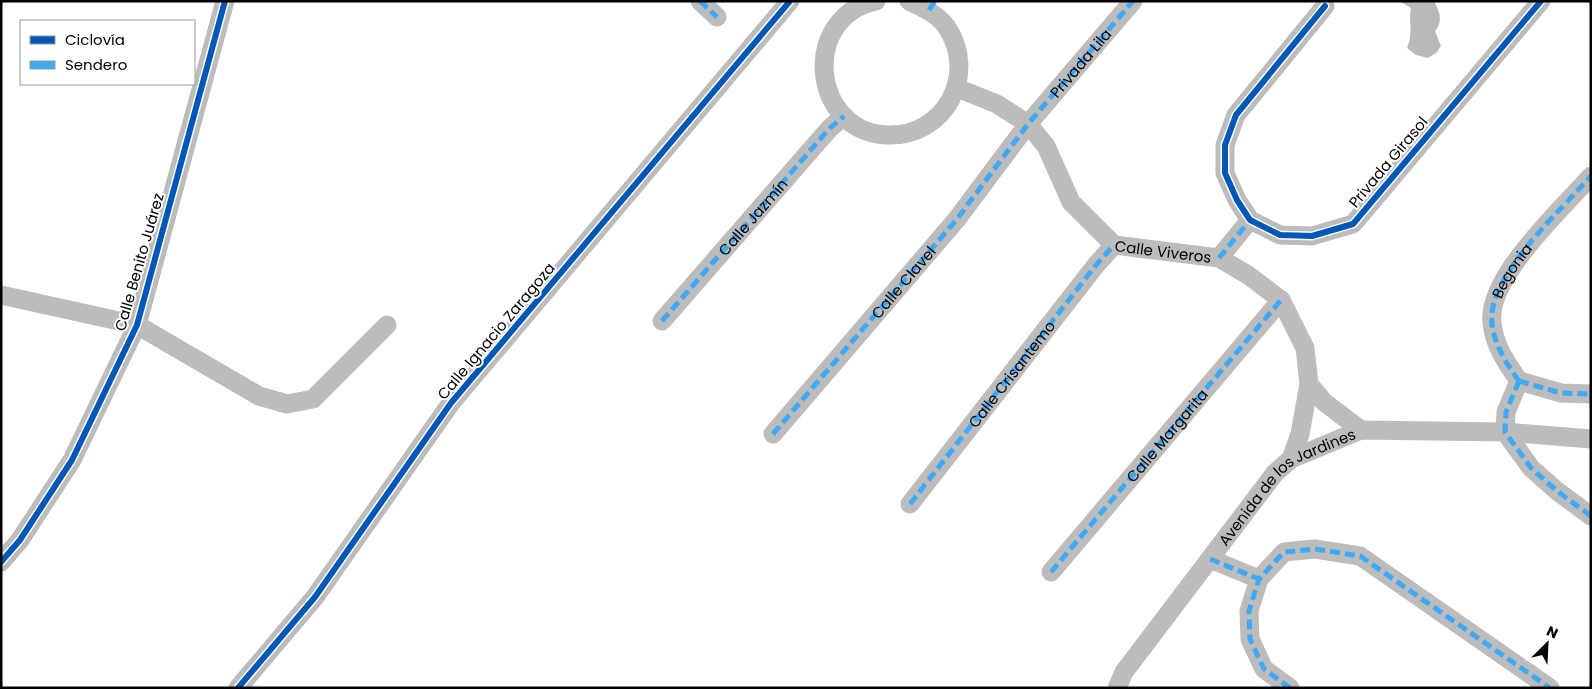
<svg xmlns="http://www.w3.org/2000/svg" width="1592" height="689" viewBox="0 0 1592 689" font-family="Poppins,sans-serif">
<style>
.water{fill:#b9b9b9}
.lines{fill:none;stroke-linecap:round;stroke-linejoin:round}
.minor{stroke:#bcbcbc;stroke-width:19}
.quiet{stroke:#3fa9f5;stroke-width:5;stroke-dasharray:10 5;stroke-linecap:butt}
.cycleway-casing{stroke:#fff;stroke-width:9}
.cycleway{stroke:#0057b8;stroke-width:6}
.labels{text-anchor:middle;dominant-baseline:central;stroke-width:4;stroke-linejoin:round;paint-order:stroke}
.street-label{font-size:15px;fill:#000;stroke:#fff}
</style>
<rect width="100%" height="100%" fill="#fff"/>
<!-- water -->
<path class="water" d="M1399,1h35c5,10 10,20 1,30l6,15 -5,7 -8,5 -12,-3 -9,-7c7,-16 1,-24 4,-40z"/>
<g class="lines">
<!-- minor -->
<g class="minor">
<path d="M700,1l17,16"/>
<path d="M876,1c-76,16 -65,130 10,134 59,3 93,-61 60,-109 -9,-12 -24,-19 -37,-25"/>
<path d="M1325,6l-89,109 -11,30v28l12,27 13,20 30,15 32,1 41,-12 188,-223"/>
<path id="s1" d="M957,88l40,16 31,20 18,22 25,56 43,43 105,13 29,17 33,25 24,48 4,36 -9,50 -9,25"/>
<path d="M1219,258l31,-38"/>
<path d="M1,295l136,30 122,71 28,8 26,-5 74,-74"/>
<path d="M662,321l167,-192 15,-13"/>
<path id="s2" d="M1519,381c-12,-17 -25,-36 -27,-58 -6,-45 70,-114 99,-147"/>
<path d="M1519,381l-13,31 -1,20 26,36 26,23 34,25"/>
<path d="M1519,381l42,12 30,1"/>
<path d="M1309,384l15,18 37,28"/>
<path d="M773,434l184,-215 71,-95 105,-123"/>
<path id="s3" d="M910,504l186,-239 18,-20"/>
<path d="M1210,559l49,20"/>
<path d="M1,562l19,-22 52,-80 65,-135 88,-324"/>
<path id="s4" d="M1051,572l230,-272"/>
<path d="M238,688l77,-91 136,-194 339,-402"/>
<path id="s5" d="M1117,688l7,-16 151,-199 16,-14 70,-29 144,2 86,7"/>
<path d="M1290,688l-26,-19 -14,-30 -1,-28 10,-32 25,-27 31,-3 45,7 190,132"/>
</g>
<!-- quiet -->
<g class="quiet">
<path d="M700,1l17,16"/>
<path d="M929,10l6,-9"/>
<path d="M1219,258l31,-38"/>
<path id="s6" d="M662,321l167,-192 15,-13"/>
<path d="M1519,381c-12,-17 -25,-36 -27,-58 -6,-45 70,-114 99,-147"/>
<path d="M1519,381l-13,31 -1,20 26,36 26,23 34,25"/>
<path d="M1519,381l42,12 30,1"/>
<path id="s7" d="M773,434l184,-215 71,-95 105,-123"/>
<path d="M910,504l186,-239 18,-20"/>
<path d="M1210,559l49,20"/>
<path d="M1051,572l230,-272"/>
<path d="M1290,688l-26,-19 -14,-30 -1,-28 10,-32 25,-27 31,-3 45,7 190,132"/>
</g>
<!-- cycleway casing -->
<g class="cycleway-casing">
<path id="cycleway" d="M1325,6l-89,109 -11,30v28l12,27 13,20 30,15 32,1 41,-12 188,-223
M1,562l19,-22 52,-80 65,-135 88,-324
M238,688l77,-91 136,-194 339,-402"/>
</g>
<!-- cycleway -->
<use href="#cycleway" class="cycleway"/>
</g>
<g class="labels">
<!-- street labels -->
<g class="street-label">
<text stroke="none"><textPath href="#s7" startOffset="482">Privada Lila</textPath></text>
<text transform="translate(1388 162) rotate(-50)">Privada Girasol</text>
<text stroke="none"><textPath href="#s6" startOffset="138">Calle Jazmín</textPath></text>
<text stroke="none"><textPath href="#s1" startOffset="280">Calle Viveros</textPath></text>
<text transform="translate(139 262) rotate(-74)">Calle Benito Juárez</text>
<text stroke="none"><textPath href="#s2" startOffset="122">Begonia</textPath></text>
<text stroke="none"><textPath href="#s7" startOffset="200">Calle Clavel</textPath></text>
<text transform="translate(496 331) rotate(-50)">Calle Ignacio Zaragoza</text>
<text stroke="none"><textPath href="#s3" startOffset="165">Calle Crisantemo</textPath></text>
<text stroke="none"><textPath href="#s4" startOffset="179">Calle Margarita</textPath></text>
<text stroke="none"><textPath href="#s5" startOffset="268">Avenida de los Jardines</textPath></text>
</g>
</g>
<!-- border -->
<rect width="1592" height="689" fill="none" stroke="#000000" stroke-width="5"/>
<!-- legend -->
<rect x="20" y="20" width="175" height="65" fill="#ffffff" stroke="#999999"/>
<rect x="30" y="36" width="25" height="8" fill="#0057b8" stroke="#999999"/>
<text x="65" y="45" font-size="15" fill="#000000">Ciclovía</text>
<rect x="30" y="61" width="25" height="8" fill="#3fa9f5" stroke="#999999"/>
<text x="65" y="70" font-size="15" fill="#000000">Sendero</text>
<!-- north arrow -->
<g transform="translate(1547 644) rotate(24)" stroke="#ffffff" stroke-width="4" paint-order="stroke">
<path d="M0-4L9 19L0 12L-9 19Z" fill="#000000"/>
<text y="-8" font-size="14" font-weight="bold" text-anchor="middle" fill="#000000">N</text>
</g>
</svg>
